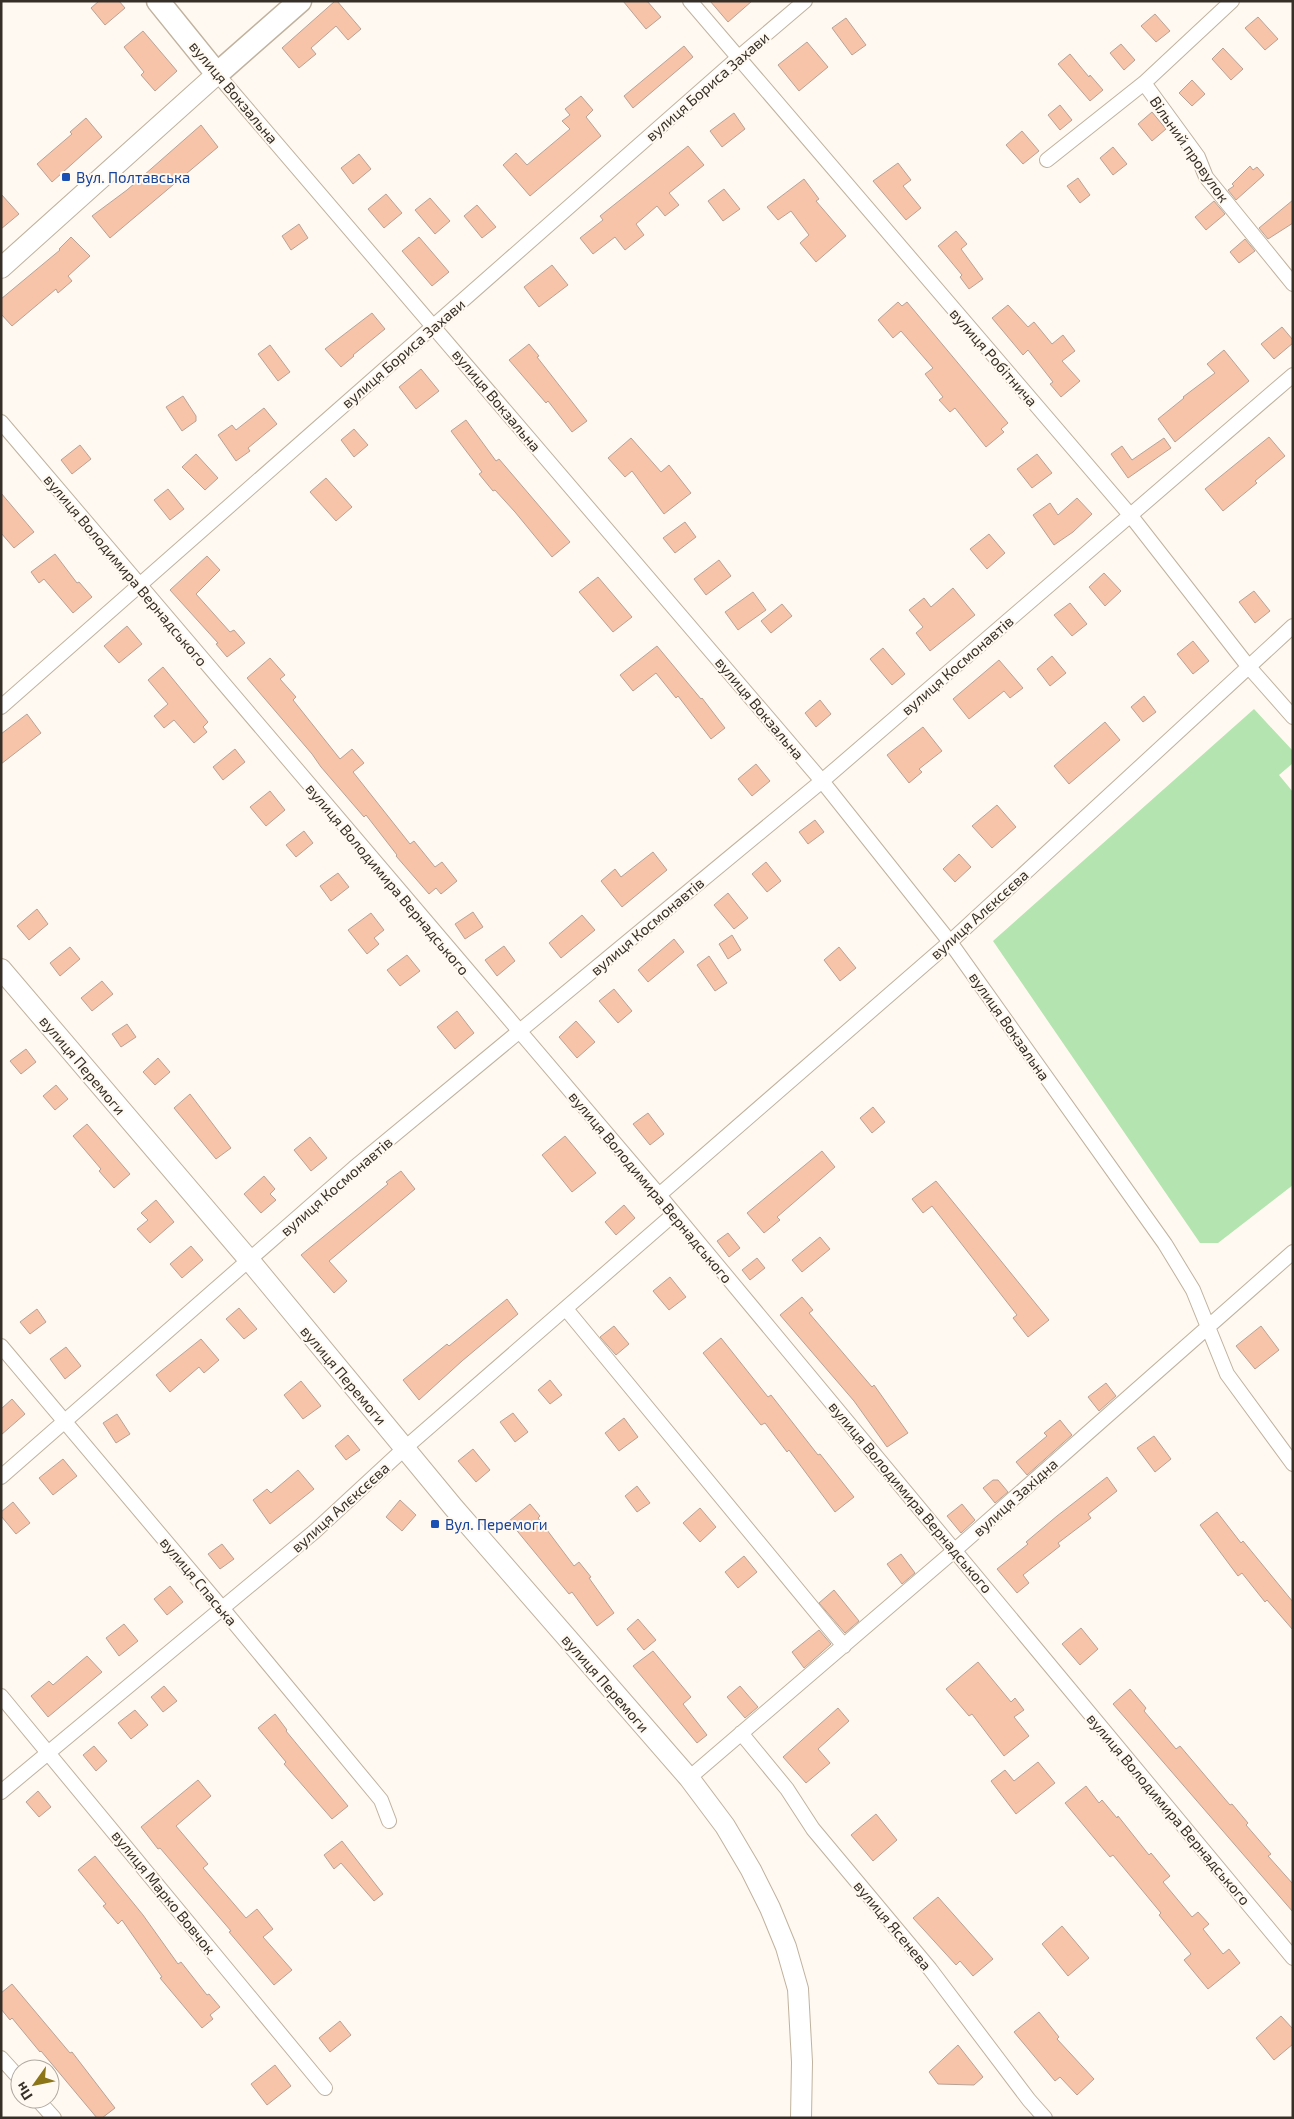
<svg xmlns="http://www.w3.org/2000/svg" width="1294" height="2119" viewBox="0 0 1294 2119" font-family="'Exo 2',sans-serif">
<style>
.green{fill:#b4e4af}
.building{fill:#f7c4a9;stroke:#b8a296}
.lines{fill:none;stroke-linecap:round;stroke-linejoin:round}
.street-casing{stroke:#c0b29e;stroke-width:16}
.secondary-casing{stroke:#c0b29e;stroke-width:22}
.primary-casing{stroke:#c0b29e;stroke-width:25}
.street{stroke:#fff;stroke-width:14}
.secondary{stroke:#fff;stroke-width:20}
.primary{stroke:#fff;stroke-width:22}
.transit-dot{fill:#1a4fb4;stroke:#fff9f1;stroke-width:2}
.labels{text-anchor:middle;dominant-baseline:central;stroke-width:4;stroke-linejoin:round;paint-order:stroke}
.street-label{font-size:15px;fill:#352f28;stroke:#fff9f1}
.transit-label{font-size:15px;fill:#164399;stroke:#fff9f1;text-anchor:start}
</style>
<rect width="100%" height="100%" fill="#fff9f1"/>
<!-- green -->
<path class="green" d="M1254,709l39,42v12l-14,12 14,17v393l-75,58h-18l-207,-302z"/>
<!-- building -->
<path class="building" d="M99,1h20l6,7 -20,17 -14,-17z
M335,1h2l24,28 -13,11 -12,-14 -25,22 5,6 -17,14 -17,-20z
M623,1h24l14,16 -15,12z
M710,1h42l-24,21z
M1155,14l15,17 -14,11 -15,-16z
M1258,17l20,22 -13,11 -20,-22z
M846,18l20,27 -14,10 -20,-27z
M143,31l34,40 -22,20 -14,-16 3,-3 -20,-25z
M807,42l21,25 -29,24 -21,-26z
M1121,44l14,16 -11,10 -14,-17z
M684,46l9,11 -60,51 -9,-12z
M1223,48l20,21 -12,11 -19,-21z
M1070,54l19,23 1,-2 13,15 -13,11 -32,-37z
M1192,80l13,14 -13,12 -13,-13z
M581,96l12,14 -7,7 15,19 -71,60 -27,-31 13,-12 11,12 43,-36 -8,-8 8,-6 -5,-6z
M1060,105l12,15 -12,10 -12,-15z
M1152,112l14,17 -14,12 -14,-17z
M734,113l11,16 -23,18 -12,-16z
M86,118l16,19 -50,45 -15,-18 35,-30 -2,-2z
M201,125l17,22 -108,91 -18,-22 35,-26z
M1022,131l17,20 -16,13 -17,-19z
M688,146l16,19 -35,28 10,12 -14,11 -8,-10 -21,18 8,11 -19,15 -10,-13 -22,17 -13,-16 23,-18 -3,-4z
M1113,147l14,17 -14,11 -13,-17z
M359,154l12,15 -18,15 -12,-16z
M898,163l13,17 -8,6 18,22 -15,12 -33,-39z
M1250,166l3,4 4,-3 7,8 -28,25 -8,-10 6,-4 -2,-2z
M1078,178l12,17 -10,8 -13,-17z
M804,179l15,20 -3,2 30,35 -30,26 -16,-19 9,-8 -18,-24 -13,9 -11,-13z
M724,189l16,20 -17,12 -15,-20z
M1,194l18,20 -18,15z
M386,194l16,19 -18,15 -16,-19z
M430,198l20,23 -15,13 -20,-24z
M1293,200v23l-25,16 -9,-11z
M1214,201l11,13 -19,16 -11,-13z
M477,205l19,22 -14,11 -18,-22z
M299,224l9,14 -17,12 -9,-14z
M956,231l11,13 -6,5 22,30 -14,10 -9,-12 2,-2 -24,-29z
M71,237l19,19 -22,20 4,5 -14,12 -2,-4 -44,37 -11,-12v-15l59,-49 -1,-1z
M419,237l30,35 -17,14 -30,-35z
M1245,239l10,12 -16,12 -9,-11z
M552,265l16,20 -29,22 -15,-20z
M898,302l4,4 5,-4 101,121 -7,6 3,3 -18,15 -31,-39 -5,4 -11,-12 4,-3 -18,-23 8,-6 -32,-37 -8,7 -15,-18z
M1008,305l20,22 6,-5 18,22 11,-9 12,16 -13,10 18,20 -19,16 -11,-13 3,-2 -25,-32 -5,5 -31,-37z
M372,313l13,16 -32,26 1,1 -13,11 -16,-18z
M1282,327l11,13v3l-19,16 -13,-15z
M529,344l10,12 -2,1 50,64 -15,11 -24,-31 -2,2 -37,-43z
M270,345l20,27 -12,9 -20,-27z
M1224,350l25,31 -74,61 -17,-23 26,-21 -1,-1 32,-24 -8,-9z
M421,369l18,22 -23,18 -17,-22z
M183,396l13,20v5l-14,10 -16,-24z
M264,408l13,16 -29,24 2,3 -14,10 -18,-26 14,-10 4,5z
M466,420l30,41 3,-2 71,83 -18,15 -37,-45 -20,-22 -2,1 -14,-17 3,-2 -31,-41z
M354,429l14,16 -14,12 -13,-17z
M1269,437l16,19 -30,25 2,2 -34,28 -18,-22z
M631,438l30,34 8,-7 22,28 -27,21 -32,-43 -7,6 -17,-19z
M1164,438l7,10 -43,30 -17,-24 11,-8 10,14z
M80,445l11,14 -19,15 -11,-14z
M196,454l22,24 -13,12 -23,-23z
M1037,454l15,19 -20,15 -15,-19z
M326,478l26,29 -16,14 -26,-29z
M168,489l16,20 -14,11 -16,-20z
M1,493l33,39 -20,16 -13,-15z
M1077,498l15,16 -19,18 -19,13 -21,-30 17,-12 8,12z
M685,522l11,15 -21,16 -12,-15z
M989,534l16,19 -18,16 -17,-20z
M55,554l22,29 2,-1 13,15 -19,16 -29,-34 -5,4 -8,-11z
M207,556l13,14 -24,24 34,38 4,-2 11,13 -18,14 -11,-13 2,-1 -48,-53z
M719,560l12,16 -25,19 -12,-16z
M1104,573l17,18 -16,15 -16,-19z
M598,577l34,40 -19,15 -34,-40z
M953,588l22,27 -45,36 -14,-18 7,-6 -14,-17 15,-12 7,9z
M1254,591l16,20 -15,12 -16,-21z
M753,592l13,18 -28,20 -13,-18z
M1070,603l17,21 -15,12 -18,-21z
M782,604l10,12 -21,17 -10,-12z
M127,626l15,18 -23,19 -15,-17z
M1193,641l16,20 -16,13 -16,-20z
M657,646l44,53 1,-1 23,30 -14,11 -33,-43 -2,2 -20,-25 -23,18 -13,-16z
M883,648l22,26 -13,11 -22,-26z
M1052,656l14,17 -16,13 -13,-17z
M270,658l15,17 -5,4 16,18 -3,3 47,59 12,-10 12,14 -11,9 57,72 4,-3 21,26 7,-5 15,19 -16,13 -5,-6 -7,6 -33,-38 1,-1 -31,-40 -2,2 -43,-50 -9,-13 -65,-76z
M999,660l24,28 -13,10 -6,-7 -35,28 -16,-20z
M163,667l45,55 -5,5 4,5 -13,11 -20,-23 -10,8 -10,-12 14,-12 -20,-24z
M1144,696l12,16 -13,10 -12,-15z
M820,700l11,14 -15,13 -11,-14z
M27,714l14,19 -40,31v-30z
M1105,722l15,18 -51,44 -15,-18z
M923,727l19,24 -23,18 3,3 -13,11 -22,-28z
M235,749l10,13 -22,18 -10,-13z
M756,764l14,17 -18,15 -14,-17z
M270,791l15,19 -19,16 -16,-19z
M997,805l19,22 -24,21 -20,-22z
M815,820l9,12 -16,12 -9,-12z
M304,831l9,12 -17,14 -10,-12z
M653,852l14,18 -45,37 -21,-26 14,-12 6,8z
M959,854l12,13 -16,15 -12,-13z
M766,862l15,19 -14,11 -15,-18z
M338,873l11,14 -18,14 -11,-15z
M728,893l20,25 -14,11 -20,-24z
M37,909l11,15 -19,16 -12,-14z
M473,912l10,15 -18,12 -10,-15z
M371,913l13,17 -10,8 5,6 -12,10 -19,-24z
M582,915l13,15 -34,28 -12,-15z
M732,935l9,15 -13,9 -9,-15z
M674,939l10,13 -36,30 -10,-12z
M504,946l11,15 -18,15 -12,-16z
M70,947l10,12 -20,17 -10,-13z
M839,947l17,21 -16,13 -16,-21z
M407,955l13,16 -20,15 -13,-16z
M709,956l18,27 -12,8 -18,-26z
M102,981l11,13 -21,17 -11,-13z
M614,989l18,22 -14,12 -19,-22z
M457,1011l17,22 -19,16 -18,-22z
M576,1021l19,21 -18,16 -18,-21z
M127,1024l9,13 -15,10 -9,-13z
M26,1049l10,13 -15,12 -11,-13z
M158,1058l12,14 -15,13 -12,-13z
M56,1085l12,14 -13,11 -12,-14z
M190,1094l41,54 -15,11 -42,-51z
M873,1107l12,15 -13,11 -12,-15z
M648,1113l16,21 -14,11 -17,-21z
M87,1124l43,50 -16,14 -15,-17 2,-2 -28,-33z
M565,1136l31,37 -24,19 -30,-37z
M310,1137l17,21 -16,13 -17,-21z
M822,1151l13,16 -58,50 3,3 -16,13 -17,-20z
M401,1171l14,18 -86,72 18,20 -13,12 -33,-38 87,-71 -2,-2z
M264,1176l11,13 -5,5 6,6 -15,13 -17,-19z
M936,1181l113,139 -21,17 -15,-19 4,-3 -85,-109 -9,7 -11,-14z
M156,1200l18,22 -24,21 -13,-14 11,-9 -7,-7z
M624,1205l11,13 -19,17 -11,-13z
M728,1233l12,15 -11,9 -12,-16z
M820,1237l10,12 -28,23 -10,-12z
M191,1246l12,14 -21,18 -12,-14z
M757,1258l8,10 -15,12 -8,-10z
M670,1277l16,20 -17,13 -16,-19z
M802,1297l11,13 -4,3 63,74 2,-2 34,48 -21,14 -33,-46 -74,-86z
M507,1299l11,15 -56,47 -43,39 -16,-20 44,-36 2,2z
M239,1308l18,21 -13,10 -18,-20z
M37,1309l9,13 -16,12 -10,-12z
M614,1326l15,18 -13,11 -16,-18z
M1261,1326l18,24 -24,19 -19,-23z
M721,1338l47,59 3,-2 47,60 2,-1 34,43 -19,15 -46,-62 -2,2 -22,-29 -4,2 -58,-72z
M201,1339l18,21 -15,13 -5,-6 -29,25 -14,-17z
M66,1347l15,19 -16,13 -15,-20z
M550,1380l12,15 -12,9 -12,-14z
M301,1381l20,25 -18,13 -19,-24z
M1106,1383l10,13 -17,15 -11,-14z
M12,1399l13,15 -24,21v-26z
M513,1413l15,19 -13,10 -15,-20z
M117,1414l13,20 -14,9 -13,-20z
M624,1418l14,19 -19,14 -14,-18z
M1060,1420l12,15 -45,40 -11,-13 31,-26 -3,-3z
M348,1435l12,15 -14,10 -11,-14z
M1154,1436l17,23 -16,13 -18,-24z
M473,1449l17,21 -14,12 -18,-21z
M63,1459l14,17 -24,19 -14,-17z
M298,1470l16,19 -44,35 -17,-24 14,-11 4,4z
M1107,1477l10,14 -29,23 3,4 -33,25 2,3 -37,29 6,8 -12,10 -20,-24 31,-25 -2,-2 31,-26z
M993,1480h5l10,12 -13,11 -12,-15z
M637,1486l13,17 -13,9 -12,-16z
M400,1500l16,15 -14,16 -16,-14z
M13,1502l17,21 -14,11 -15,-18v-4z
M530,1504l10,12 -2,2 36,48 5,-4 12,15 -2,1 25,35 -17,13 -25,-34 -3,2 -60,-73z
M962,1504l13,16 -14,13 -14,-17z
M700,1508l16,19 -16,15 -17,-19z
M1217,1512l24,31 2,-2 50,61v28l-26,-30 -2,2 -23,-29 -4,3 -38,-51z
M222,1544l12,15 -14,10 -12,-15z
M901,1554l14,19 -13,11 -15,-20z
M744,1556l13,16 -19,16 -13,-16z
M170,1586l13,16 -16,13 -13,-16z
M834,1590l25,31 -14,12 -26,-30z
M638,1619l18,21 -12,10 -17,-21z
M124,1624l14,17 -19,15 -13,-18z
M1081,1628l17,21 -18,16 -18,-21z
M819,1630l12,14 -27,24 -12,-16z
M653,1651l38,46 -8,7 24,31 -10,8 -64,-77z
M87,1656l15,16 -54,45 -17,-21 18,-15 4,4z
M978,1662l33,40 4,-4 9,12 -10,7 15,19 -25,20 -32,-42 -3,2 -23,-27z
M164,1686l13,15 -14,11 -12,-15z
M740,1686l18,21 -13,11 -18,-21z
M1130,1689l16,19 -2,3 32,38 4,-3 50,59 2,-1 16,19 -2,2 25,29 -3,2 25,28v28l-180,-208z
M838,1708l11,13 -31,28 12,14 -24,20 -23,-26z
M135,1710l13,15 -17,14 -13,-16z
M275,1714l12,16 -1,1 62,75 -16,13 -48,-55 2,-2 -28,-34z
M94,1746l13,15 -11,10 -13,-16z
M1038,1762l17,21 -39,31 -25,-33 14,-11 9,11z
M198,1780l13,16 -35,30 32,38 -5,4 43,50 11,-9 16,20 -10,8 29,33 -18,15 -45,-53 2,-1 -71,-83 -2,1 -17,-22z
M1086,1786l13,17 3,-3 15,18 1,-2 31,39 2,-2 19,23 -7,6 29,35 6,-5 11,12 -6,5 20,25 6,-5 11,14 -32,26 -24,-29 7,-6 -32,-39 2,-2 -48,-58 -3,2 -45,-54z
M38,1791l13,16 -12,10 -13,-15z
M876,1814l21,26 -24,21 -22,-26z
M342,1841l41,53 -9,7 -33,-38 -7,6 -10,-14z
M95,1856l48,59 35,49 3,-2 26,33 2,-1 11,13 -10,8 3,4 -11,9 -42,-50 2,-1 -40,-57 -4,4 -15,-18 3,-2 -28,-34z
M938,1897l55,62 -20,17 -13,-15 -4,4 -43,-47z
M1062,1926l27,32 -21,18 -26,-32z
M12,1984l58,69 2,-1 43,56 -13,10h-5l-56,-67 -1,1 -28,-34 -2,2 -9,-11v-16z
M1039,2012l20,25 -2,2 37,40 -17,16 -17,-18 -5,4 -41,-49z
M1281,2016l12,13v15l-19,16 -18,-22z
M340,2021l11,14 -21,17 -11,-14z
M958,2045l25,32 -9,8 -36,-1 -9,-12z
M275,2065l16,21 -24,19 -16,-21z"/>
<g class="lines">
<!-- street casing -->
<g class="street-casing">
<path id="street" d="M690,1l441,515 117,150 45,51
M217,74l605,707 128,161 215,302 28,46 34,84 66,90
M1144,83l54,74 8,20 87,107
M1047,160l97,-77 88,-82
M1,422l658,773 634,763
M1,707l737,-649 67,-57
M659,1195l291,-253 343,-316
M566,1309l278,337
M1,1346l221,262 159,192 8,21
M1,1477l353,-309 468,-387 471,-406
M1,1696l324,392
M741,1733l46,56 26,40 117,140 99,131 16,18
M689,1778l266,-228 338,-298
M1,1792l313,-260 91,-84 269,-234
M1,2058l19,21
M37,2099l17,19"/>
</g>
<!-- secondary casing -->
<g class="secondary-casing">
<path id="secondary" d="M1,268l216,-194
M1,969l249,292 204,247 235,270 36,48 26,44 19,38 16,39 12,42 4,73 -1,56"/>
</g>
<!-- primary casing -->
<g class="primary-casing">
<path id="primary" d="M158,1l59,73 83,-73"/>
</g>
<!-- street -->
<use href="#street" class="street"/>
<!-- secondary -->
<use href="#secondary" class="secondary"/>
<!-- primary -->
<use href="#primary" class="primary"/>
</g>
<!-- markers -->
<g class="transit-dot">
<rect x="61" y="172" width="10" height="10" rx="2.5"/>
<rect x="430" y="1519" width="10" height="10" rx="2.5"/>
</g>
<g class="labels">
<!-- street labels -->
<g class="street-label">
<text transform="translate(707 86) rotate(-41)">вулиця Бориса Захави</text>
<text transform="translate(234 92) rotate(50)">вулиця Вокзальна</text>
<text transform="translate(1190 149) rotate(55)">Вільний провулок</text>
<text transform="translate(403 353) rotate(-41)">вулиця Бориса Захави</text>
<text transform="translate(994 357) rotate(49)">вулиця Робітнича</text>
<text transform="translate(497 400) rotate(50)">вулиця Вокзальна</text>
<text transform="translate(126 570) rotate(50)">вулиця Володимира Вернадського</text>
<text transform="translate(957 665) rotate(-41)">вулиця Космонавтів</text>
<text transform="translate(760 708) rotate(50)">вулиця Вокзальна</text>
<text transform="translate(388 879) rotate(50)">вулиця Володимира Вернадського</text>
<text transform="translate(979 914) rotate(-42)">вулиця Алєксєєва</text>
<text transform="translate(647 926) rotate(-40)">вулиця Космонавтів</text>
<text transform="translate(1010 1026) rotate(55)">вулиця Вокзальна</text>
<text transform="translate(83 1065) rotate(50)">вулиця Перемоги</text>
<text transform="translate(336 1186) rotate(-41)">вулиця Космонавтів</text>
<text transform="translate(651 1187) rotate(50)">вулиця Володимира Вернадського</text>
<text transform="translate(344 1375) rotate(50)">вулиця Перемоги</text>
<text transform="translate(911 1497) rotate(50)">вулиця Володимира Вернадського</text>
<text transform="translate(1015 1497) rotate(-42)">вулиця Західна</text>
<text transform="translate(340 1507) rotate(-42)">вулиця Алєксєєва</text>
<text transform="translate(199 1581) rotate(50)">вулиця Спаська</text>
<text transform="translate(606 1683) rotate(49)">вулиця Перемоги</text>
<text transform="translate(1169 1809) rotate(50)">вулиця Володимира Вернадського</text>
<text transform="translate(164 1892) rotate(51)">вулиця Марко Вовчок</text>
<text transform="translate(893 1925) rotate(50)">вулиця Ясенева</text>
</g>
<!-- transit labels -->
<g class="transit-label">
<text x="76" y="177">Вул. Полтавська</text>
<text x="445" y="1524">Вул. Перемоги</text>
</g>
</g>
<!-- border -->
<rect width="1294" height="2119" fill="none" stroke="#352f28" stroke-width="5"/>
<!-- north arrow -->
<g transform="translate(35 2084) rotate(237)"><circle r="24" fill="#fff9f1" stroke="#aea8a1"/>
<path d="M0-4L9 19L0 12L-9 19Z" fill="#8b7518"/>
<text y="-8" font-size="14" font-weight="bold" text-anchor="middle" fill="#352f28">Пн</text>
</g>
</svg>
